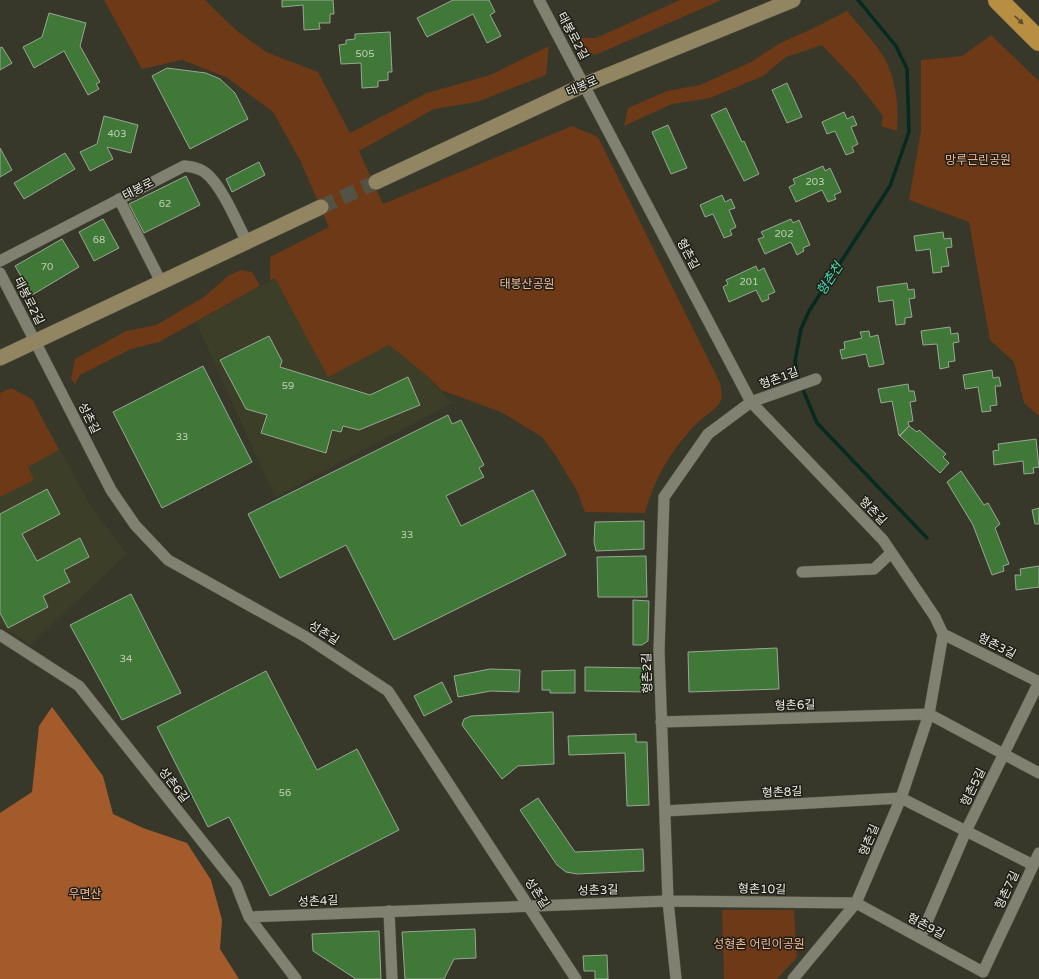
<svg xmlns="http://www.w3.org/2000/svg" width="1039" height="979" viewBox="0 0 1039 979" font-family="'Varela Round','Noto Sans KR',sans-serif">
<style>
.built{fill:#3d3e28}
.green{fill:#6d3916}
.forest{fill:#a45b2b}
.lines{fill:none;stroke-linecap:round;stroke-linejoin:round}
.stream{stroke:#052a20;stroke-width:3.5}
.building{fill:#407937;stroke:#99a697}
.secondary-tunnel{stroke:#525345;stroke-width:15;stroke-dasharray:15 8;stroke-linecap:butt}
.street-casing{stroke:#545547;stroke-width:12}
.secondary-casing{stroke:#545547;stroke-width:16}
.highway-casing{stroke:#545547;stroke-width:21}
.street{stroke:#808170;stroke-width:11}
.secondary{stroke:#918562;stroke-width:15}
.highway{stroke:#b88f42;stroke-width:20}
.oneway{fill:#5c4c29}
.labels{text-anchor:middle;dominant-baseline:central;stroke-width:3;stroke-linejoin:round;paint-order:stroke}
.number-label{font-size:10px;fill:#c0cfb7}
.street-label{font-size:12px;fill:#ebece2;stroke:#1f1f18}
.park-label{font-size:12px;fill:#f4b693;stroke:#1f1f18}
.water-label{font-size:13px;font-style:italic;fill:#42e2b8;stroke:#1f1f18}
</style>
<rect width="100%" height="100%" fill="#373829"/>
<!-- built -->
<path class="built" d="M337,244l52,101 36,29 27,29 -177,94 -79,-175z
M32,399l60,109 35,46 -97,91 -30,-20v-210z"/>
<!-- green -->
<path class="green" d="M104,0h101l32,31 29,21 52,20 32,61 77,-40 63,-18 59,-29 -3,29 -69,27 -43,7 -75,42 24,53 189,-78 26,11 122,246c1,7 4,14 -1,21 -5,6 -16,14 -23,20 -26,28 -40,51 -51,89l-60,-1 -8,-21 -21,-35 -14,-19 -41,-25 -60,-22 -16,-16 -36,-29 -61,32 -53,-99 -5,2v-23l59,-30 -29,-67 -27,-48 -47,-35 -44,-17 -40,9z
M680,0h42l-127,55 -15,-6 -3,-11h19z
M847,11c11,14 30,33 38,48 11,21 14,49 12,72l-16,-5 2,-10 -27,-35 -34,-36 -36,12 -23,19 -53,22 -38,6 -48,22 4,-18 39,-17 33,-6 51,-23 29,-19 32,-14z
M991,35l48,46v335l-15,-13 -10,-41 -24,-22 -21,-118 -60,-22 12,-69v-71l41,-4z
M241,270l11,2 8,14 -101,56 -28,7 -51,26 -5,9 -4,-5 4,-20 51,-28 30,-6 48,-28 24,-21z
M11,388l21,11 27,51 -31,17 6,13 -34,17v-104z
M722,910h72l3,47 -20,22h-53z"/>
<!-- forest -->
<path class="forest" d="M52,707l51,69 10,38 30,14 44,15 24,37 11,40 -2,29 19,30h-239v-166l32,-21 7,-66z"/>
<g class="lines">
<!-- stream -->
<path class="stream" d="M858,0l38,46 11,23 2,63 -19,54 -81,125 -8,18 -6,32 3,17 19,45 110,115"/>
</g>
<!-- building -->
<path class="building" d="M282,0h51l1,14h-4v9h-11l1,6 -16,1 -1,-25 -21,2z
M453,0h36l6,12 -5,3 11,21 -14,7 -14,-29 -46,23 -10,-19z
M49,13l37,10 -6,23 20,36 -4,2 3,5 -11,6 -24,-44 -30,17 -11,-21 19,-10z
M390,32l2,40h-4v8l-10,1v6l-16,1 -1,-25 -20,1 -2,-19 7,-1v-4l9,-1v-5z
M2,47l10,16 -12,7v-22z
M167,68l39,5 14,6 15,14 13,26 -58,30 -38,-73z
M787,83l15,34 -15,6 -15,-33z
M726,108l16,34 2,-1 15,33 -15,7 -33,-66z
M844,112l3,7 6,-3 4,9 -6,2 7,17 -6,3 2,5 -8,3 -11,-24 -8,3 -5,-12z
M104,116l34,9 -7,28 -24,-6 6,12 -23,12 -10,-19 17,-8z
M668,125l19,43 -16,6 -19,-42z
M0,148l12,22 -12,7z
M65,153l10,16 -51,30 -10,-16z
M259,162l6,13 -33,17 -6,-13z
M823,166l2,5 5,-3 11,24 -7,3 2,4 -8,3 -6,-12 -26,12 -7,-15 6,-3 -2,-5z
M186,176l14,29 -56,28 -15,-29z
M722,195l3,7 6,-3 4,9 -6,2 7,17 -6,3 2,5 -8,3 -11,-24 -8,3 -5,-12z
M103,219l16,29 -25,13 -15,-29z
M791,219l2,4 6,-3 11,25 -7,3 1,3 -7,4 -6,-13 -26,12 -7,-15 6,-2 -3,-5z
M943,232l1,7 7,-1 1,9 -6,1 3,18 -8,1 1,5 -9,1 -3,-24 -14,2 -2,-15z
M62,239l17,28 -47,28 -17,-29z
M756,266l2,5 6,-3 11,24 -7,3 1,4 -7,3 -6,-12 -27,12 -6,-15 5,-3 -2,-4z
M907,283l1,7 6,-1 1,9 -6,1 3,18 -7,1v6l-9,1 -3,-25 -14,2 -2,-15z
M950,327l1,7 7,-1 1,9 -6,1 2,18 -7,1 1,5 -9,2 -3,-25 -14,1 -2,-14z
M869,331l1,6 8,-2 6,29 -15,3 -3,-13 -24,5 -2,-9 5,-1 -1,-7 18,-4 -2,-6z
M269,336l13,25 -2,6 90,28 38,-18 12,28 -61,25 -16,-4 -2,6 -9,-2 -6,23 -65,-20 6,-18 -21,-6 -26,-49z
M203,366l49,96 -90,46 -49,-96z
M992,370l1,8 6,-1 2,9h-6l2,19 -7,1 1,5 -9,1 -4,-25 -13,2 -2,-14z
M908,384l1,7h5l2,10 -6,1 3,19 -5,1 1,4 -10,10 -7,-35 -11,2 -3,-14z
M448,415l4,9 9,-4 23,45 -5,3 5,9 -38,19 15,30 72,-36 33,65 -172,85 -48,-95 -66,33 -32,-64z
M909,426l8,6 2,-2 27,24 -3,3 6,6 -9,10 -40,-37z
M1036,439l3,28 -6,1 1,5 -10,1 -1,-13 -29,4 -1,-14 6,-1 -1,-6z
M961,471l23,34 4,-2 12,21 -5,4 14,36 -6,2 1,5 -12,4 -19,-50 -26,-43z
M47,489l13,25 -38,20 15,27 43,-23 9,19 -25,13 6,12 -27,14 5,11 -40,21 -8,-15v-99z
M1039,508v16h-4l-3,-14z
M644,521v28l-48,2 -2,-9 1,-20z
M646,556l1,41h-49l-1,-40z
M1039,566v21l-23,3 -1,-15h6l-1,-6z
M131,594l50,99 -59,27 -52,-95z
M633,600l16,1 -1,40 -6,4h-9z
M777,648l2,41 -90,3 -1,-40z
M585,667l61,1 5,6 -1,18 -65,-1z
M490,669l30,1 -1,22 -28,-1 -33,6 -4,-21z
M575,670v23h-25v-3h-8v-19z
M266,671l51,99 40,-21 42,81 -129,66 -41,-79 -21,10 -51,-100z
M442,682l10,20 -28,14 -10,-20z
M553,712l1,52 -36,2 -16,13 -40,-54 2,-6 7,-3z
M636,734v8h11l2,63 -22,1 -2,-53 -56,2 -1,-19z
M538,798l37,54 68,-3 1,22 -67,3 -11,-2 -9,-7 -37,-55z
M475,929l1,29 -22,1 -10,20h-39l-3,-47z
M379,931l2,48h-25l-43,-28 -1,-17z
M607,955l1,24h-13v-8h-11l-1,-15z"/>
<g class="lines">
<!-- secondary-tunnel -->
<path class="secondary-tunnel" d="M321,207l55,-25"/>
<!-- street casing -->
<g class="street-casing">
<path id="street" d="M539,0l212,402 132,138 52,77 8,17 -14,80 -28,84 -45,105 -63,76
M119,199l42,83
M0,261l184,-95c8,1 17,2 23,8 16,14 30,49 40,68
M0,273l111,217 24,35 33,35 138,77 82,54 188,288
M802,572l72,-3 17,-16
M943,634l96,48
M0,635l79,51 157,198 13,33 47,62
M661,722l268,-8 110,59
M665,811l236,-13 132,67
M389,911l3,68
M249,917l419,-16 188,2 127,69 56,-119
M920,938l46,-107 73,-149
M676,979l-8,-78 -9,-250 5,-154 44,-63 43,-32 65,-23"/>
</g>
<!-- secondary casing -->
<g class="secondary-casing">
<path id="secondary" d="M376,182l208,-97 209,-85
M0,358l321,-151"/>
</g>
<!-- highway casing -->
<g class="highway-casing">
<path id="highway" d="M998,0l41,41"/>
</g>
<!-- street -->
<use href="#street" class="street"/>
<!-- secondary -->
<use href="#secondary" class="secondary"/>
<!-- highway -->
<use href="#highway" class="highway"/>
</g>
<!-- one-way arrows -->
<defs><path id="oneway-solid" d="M-6-.8H1V-3.2L6.5 0L1 3.2V.8H-6Z"/></defs>
<use class="oneway" href="#oneway-solid" transform="translate(1019 20) rotate(44)"/>
<g class="labels">
<!-- number labels -->
<g class="number-label">
<text x="365" y="54">505</text>
<text x="117" y="134">403</text>
<text x="815" y="182">203</text>
<text x="165" y="204">62</text>
<text x="784" y="234">202</text>
<text x="99" y="240">68</text>
<text x="47" y="267">70</text>
<text x="749" y="282">201</text>
<text x="288" y="386">59</text>
<text x="182" y="437">33</text>
<text x="407" y="535">33</text>
<text x="126" y="659">34</text>
<text x="285" y="793">56</text>
</g>
<!-- street labels -->
<g class="street-label">
<text transform="translate(573 36) rotate(62)">태봉로2길</text>
<text transform="translate(582 86) rotate(-24)">태봉로</text>
<text transform="translate(138 189) rotate(-27)">태봉로</text>
<text transform="translate(688 254) rotate(62)">형촌길</text>
<text transform="translate(29 301) rotate(63)">태봉로2길</text>
<text transform="translate(779 378) rotate(-20)">형촌1길</text>
<text transform="translate(89 418) rotate(63)">성촌길</text>
<text transform="translate(873 511) rotate(46)">형촌길</text>
<text transform="translate(324 633) rotate(32)">성촌길</text>
<text transform="translate(997 646) rotate(27)">형촌3길</text>
<text transform="translate(647 673) rotate(-92)">형촌2길</text>
<text transform="translate(795 705) rotate(-2)">형촌6길</text>
<text transform="translate(174 785) rotate(52)">성촌6길</text>
<text transform="translate(973 787) rotate(-64)">형촌5길</text>
<text transform="translate(782 792) rotate(-3)">형촌8길</text>
<text transform="translate(869 840) rotate(-67)">형촌길</text>
<text transform="translate(762 889) rotate(1)">형촌10길</text>
<text transform="translate(598 890) rotate(-2)">성촌3길</text>
<text transform="translate(1007 890) rotate(-65)">형촌7길</text>
<text transform="translate(537 893) rotate(57)">성촌길</text>
<text transform="translate(318 901) rotate(-3)">성촌4길</text>
<text transform="translate(926 926) rotate(28)">형촌9길</text>
</g>
<!-- park labels -->
<g class="park-label">
<text x="978" y="160">망루근린공원</text>
<text x="527" y="284">태봉산공원</text>
<text x="85" y="894">우면산</text>
<text x="759" y="944">성형촌 어린이공원</text>
</g>
<!-- water labels -->
<g class="water-label">
<text transform="translate(830 279) rotate(-57)">형촌천</text>
</g>
</g>
</svg>
